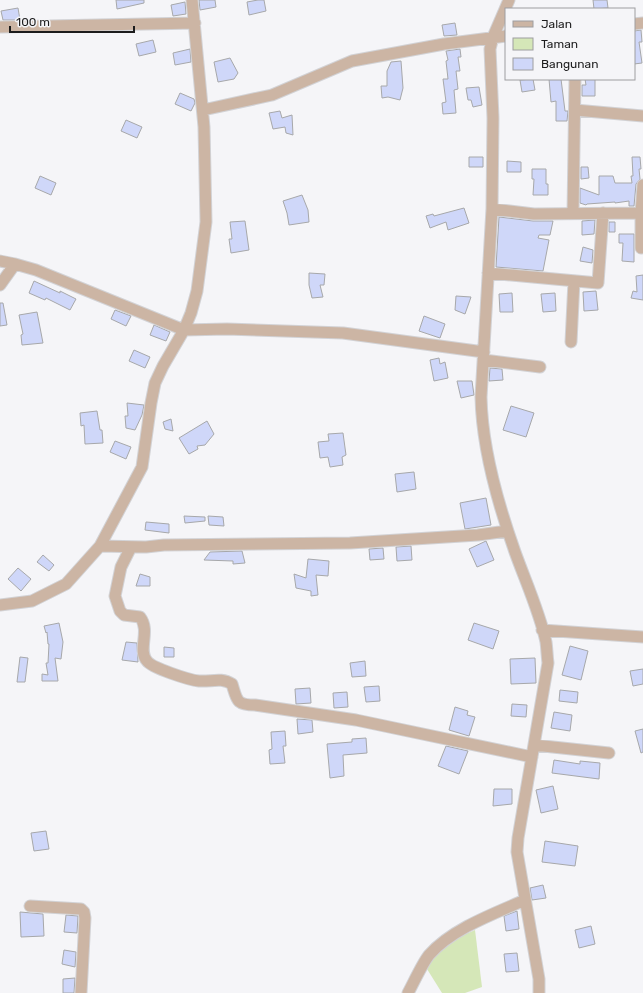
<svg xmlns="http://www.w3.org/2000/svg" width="643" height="993" viewBox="0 0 643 993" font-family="Rubik,sans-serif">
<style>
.green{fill:#d5e7b8}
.building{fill:#cfd7f9;stroke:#a7a8aa}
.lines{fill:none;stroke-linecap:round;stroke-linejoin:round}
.minor-casing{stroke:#d2d2d5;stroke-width:13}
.minor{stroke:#ccb5a4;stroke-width:11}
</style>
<rect width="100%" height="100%" fill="#f5f5f8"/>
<!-- green -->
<path class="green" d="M475,930l7,57 -17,6h-23l-15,-24c11,-22 27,-30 48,-39z"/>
<!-- building -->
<path class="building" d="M116,0h28v3l-27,6z
M199,0h16l1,7 -16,3z
M258,0h6l2,11 -17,4 -2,-13z
M593,0h14l1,8 -14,1z
M185,2l1,12 -13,2 -2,-11z
M18,8l2,12h-17l-2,-9z
M455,23l2,12 -13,1 -2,-11z
M641,30l1,12h-3l3,21 -8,1v-33z
M153,40l3,12 -17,4 -3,-12z
M190,49l1,13 -16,3 -2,-12z
M460,49l1,8h-3l2,14h-4l2,18 -4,1 2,23 -13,1 -1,-11 4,-1 -3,-23h5l-2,-18 2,-1 -2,-9z
M230,58l8,15 -4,6 -16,3 -4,-20z
M401,61l2,27 -3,12 -12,-3 -6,1 -1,-12h6v-15l4,-9z
M533,79l2,11 -13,2 -2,-12z
M549,79h12l4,32h3l-1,10h-11v-20l-5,1z
M585,79h10v17h-13v-11h4z
M479,87l3,18 -9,2 -2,-7h-3l-2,-12z
M180,93l14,6 1,4 -4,8 -16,-7z
M280,111l2,7 10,-3 1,20 -7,-2 -1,-6 -12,2 -4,-16z
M126,120l16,7 -5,11 -16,-7z
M469,157h14v10h-14z
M632,157h8l1,12h-2l1,10 -4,5 -2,22h-5v-5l-14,2v-1l-28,2 -1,1 -6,-2v-15l19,7v-19h14l2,7h17l-1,-7h2z
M507,161l14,1v10h-14z
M581,167h7l1,11 -8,1z
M532,169h14v15h2v11h-15l1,-16h-2z
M40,176l16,7 -5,12 -16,-7z
M302,195l6,15 1,12 -20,3 -2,-12 -4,-12z
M464,208l5,15 -21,7 -2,-8 -16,6 -4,-12 7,-2 1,2z
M499,217l34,4h20l-3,14h-11l-1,3 11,2 -6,31 -47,-4z
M595,220l-1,14 -12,1v-14z
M245,221l4,29 -18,3 -2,-14h3l-2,-17z
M609,222h6v10h-6z
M619,234h15v28l-12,-1 1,-18h-4z
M583,247l10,3 -1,13 -12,-2z
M309,273l16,1 -1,11h-4l3,12 -11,1 -3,-13z
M643,275v25l-12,-2 2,-7 4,1 -1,-16z
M34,281l26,12v-2l16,8 -6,11 -24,-12 -1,2 -16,-7z
M596,291l2,19 -14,1 -1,-19z
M512,293l1,19h-13l-1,-18z
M555,293l1,18 -13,1 -2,-18z
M456,296l15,1 -6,17 -10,-4z
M0,303h3l4,22 -7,1z
M115,310l16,6 -5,10 -15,-7z
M37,312l6,31 -21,2 -1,-10 2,-1 -4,-19z
M424,316l21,8 -5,14 -21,-7z
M154,325l16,7 -4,9 -16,-6z
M134,350l16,7 -5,11 -16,-7z
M439,358l1,6 5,-2 3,16 -14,3 -4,-21z
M490,368l12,1 1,11 -14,1z
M457,381h15l2,14 -13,3z
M127,403l17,2 -2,10 -7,15 -9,-2 -1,-12h3z
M511,406l23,7 -8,24 -23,-7z
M97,411l3,19h2l1,13 -18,1 -1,-19 -3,1 -1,-13z
M171,419l2,12 -8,-2 -2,-7z
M207,421l7,13 -9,11 -8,1 1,3 -9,5 -10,-16z
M343,433l3,22 -4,2 1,8 -13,2 -2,-10 -8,1 -2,-16 11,-1 -1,-7z
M115,441l16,6 -5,12 -16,-7z
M414,472l2,17 -19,3 -2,-18z
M486,498l5,27 -26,4 -5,-26z
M184,516l21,1v4l-20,2z
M208,516l15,1 1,9 -15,-1z
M146,522l23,2v9l-24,-3z
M486,541l8,19 -17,7 -8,-18z
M411,546l1,14 -15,1 -1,-14z
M383,548l1,11 -14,1 -1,-11z
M242,551l3,12 -12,1v-3l-29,-1 6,-8z
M43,555l11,10 -5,6 -12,-9z
M308,559l21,2 -1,15 -12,-1 2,20 -7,1v-5l-15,-3 -2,-14 12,4z
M18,568l13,11 -10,12 -13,-12z
M140,574l10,3v9h-14z
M59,623l4,19 -2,17 -6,-1 3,23h-16v-7l6,1 -2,-12h2l1,-19h-1l-1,-12 -1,1 -2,-7z
M474,623l25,8 -6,18 -25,-9z
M126,642l11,1 1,19 -16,-2z
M570,646l18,5 -7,29 -19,-5z
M164,647l10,1v9h-10z
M20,657l8,1 -3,24h-8z
M535,658l1,25 -25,1 -1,-25z
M365,661l1,15 -14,1 -2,-14z
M643,669v15l-10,2 -3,-15z
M379,686l1,15 -14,1 -2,-15z
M310,688l1,15 -15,1 -1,-15z
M560,690l18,2 -1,11 -18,-2z
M347,692l1,15 -14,1 -1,-15z
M512,704l15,1 -1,12 -15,-1z
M455,707l13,4 -1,4 8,2 -6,19 -20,-6z
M554,712l18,3 -2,16 -19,-3z
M297,719l15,1 1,12 -15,2z
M643,729v23l-2,1 -6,-22z
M285,731l1,15h-3l2,17 -15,1 -1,-14 3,-1 -1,-17z
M366,738l1,15 -24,2 1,21 -14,2 -3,-34 25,-2v-3z
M446,746l22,5 -9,23 -21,-8z
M554,760l26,4v-3l20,2 -1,16 -47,-6z
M553,786l5,23 -17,4 -5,-23z
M494,789h18v15l-19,2z
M46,831l3,18 -15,2 -3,-18z
M545,841l33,5 -3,20 -33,-4z
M543,885l3,13 -14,2 -2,-12z
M517,911l2,18 -13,2 -2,-15z
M20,912l23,2 1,22 -23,1z
M66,915l12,1 -1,17 -13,-1z
M591,926l4,18 -16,4 -4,-18z
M64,950l12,2 -1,15 -13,-3z
M517,953l2,18 -13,1 -2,-18z
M75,978l-1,15h-11v-14z"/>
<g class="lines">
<!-- minor casing -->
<g class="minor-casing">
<path id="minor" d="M192,0l12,127 2,95 -9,69 -6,22 -7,17 -21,36 -8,17 -4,20 -9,64 -42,79 46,1 18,-2 186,-2 128,-8 29,-4
M509,0l-16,37 -3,12 3,69 -1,91 -11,188c1,52 17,107 34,155 10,28 25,61 31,90 1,7 1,14 2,21l-30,175 -1,14 22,127v14
M634,24l9,-1
M0,27l195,-4
M203,110l69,-15 80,-34 92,-17 62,-8
M575,110l68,6
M492,209l42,5 107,-1 2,-28
M573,213l2,-134
M641,248v-35
M0,261l15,3 21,6 148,60 43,-1 116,4 141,19
M488,273l110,10 5,-70
M0,285l15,-21
M571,342l3,-61
M484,360l56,7
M131,547l-10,20 -6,29 5,15 4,4 16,2c11,14 -3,33 7,44 5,7 42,19 52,20 12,1 22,-4 33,3 5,16 4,21 23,21l101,15 176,37
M0,605l32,-4 34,-17 34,-38
M542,630l101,7
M534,745l75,8
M30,906l51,3 3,3 1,6 -4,75
M408,993c6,-11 14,-29 21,-38 23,-26 64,-41 96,-55"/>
</g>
<!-- minor -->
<use href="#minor" class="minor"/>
</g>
<!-- legend -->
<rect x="505" y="8" width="130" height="72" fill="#f5f5f8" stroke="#9e9ea0"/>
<rect x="513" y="21" width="20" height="6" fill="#ccb5a4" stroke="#9e9ea0"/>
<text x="541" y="28" font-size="12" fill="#1c1c1d">Jalan</text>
<rect x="513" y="38" width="20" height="12" fill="#d5e7b8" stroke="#9e9ea0"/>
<text x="541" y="48" font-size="12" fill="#1c1c1d">Taman</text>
<rect x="513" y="58" width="20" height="12" fill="#cfd7f9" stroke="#9e9ea0"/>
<text x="541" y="68" font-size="12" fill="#1c1c1d">Bangunan</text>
<!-- scale -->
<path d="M10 26v6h124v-6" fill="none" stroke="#1c1c1d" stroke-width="2"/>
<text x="16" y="26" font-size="12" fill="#1c1c1d" stroke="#f5f5f8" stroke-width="3" paint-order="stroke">100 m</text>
</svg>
